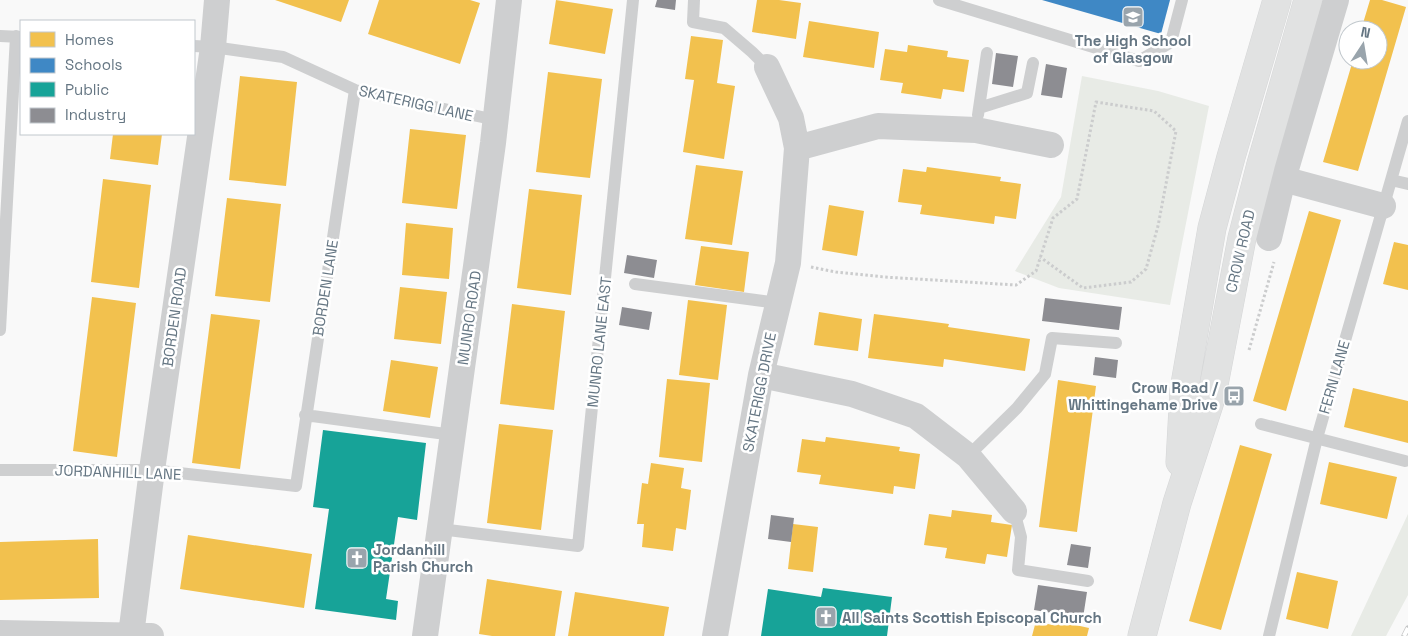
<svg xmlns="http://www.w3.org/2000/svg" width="1408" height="636" viewBox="0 0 1408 636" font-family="'Space Grotesk',sans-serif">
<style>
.green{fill:#e8ebe6}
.homes{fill:#f2c14e}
.schools{fill:#3f88c5}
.public{fill:#17a398}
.industry{fill:#8d8d92}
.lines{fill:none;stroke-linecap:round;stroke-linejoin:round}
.primary-casing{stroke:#d5d6d7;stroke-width:29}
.path{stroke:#cbcccd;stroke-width:3;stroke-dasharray:2.5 2.5;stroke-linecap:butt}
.lane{stroke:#cecfd0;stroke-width:12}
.street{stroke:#cecfd0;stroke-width:26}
.primary{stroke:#e1e2e2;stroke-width:28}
.rail-casing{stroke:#c3c5c6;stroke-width:5.5}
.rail{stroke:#fff;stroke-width:4;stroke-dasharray:11;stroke-linecap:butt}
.labels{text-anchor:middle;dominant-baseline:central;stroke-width:5;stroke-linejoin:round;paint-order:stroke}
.poi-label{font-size:15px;font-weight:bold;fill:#657683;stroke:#fff;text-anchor:start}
.street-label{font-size:15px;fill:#657683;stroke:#fff}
</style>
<rect width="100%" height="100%" fill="#f9f9f9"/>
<!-- green -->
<path class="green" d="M1082,76l76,15 51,15 -39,199 -111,-17 -44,-17 46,-74z
M1408,514v81l-22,41h-35z"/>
<!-- homes -->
<path class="homes" d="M275,0h74l-8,22z
M379,0h91l10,3 -20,61 -92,-30z
M556,0l57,9 -8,45 -56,-10z
M757,0h22l22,3 -5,36 -44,-7z
M1370,0h12l24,7 -48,164 -35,-9 30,-102h25v-30h-17z
M809,21l70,11 -5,36 -71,-11z
M691,36l32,4 -6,43 18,3 -11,73 -41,-7 11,-72 -9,-1z
M908,45l40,6 -1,6 22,3 -5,32 -21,-3 -2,10 -19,-3 -21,-3 2,-10 -23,-3 5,-31 22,3z
M548,72l54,7 -12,99 -54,-6z
M240,76l57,6 -11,104 -57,-6z
M410,129l56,6 -9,74 -55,-6z
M113,134h49l-4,31 -48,-6z
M696,165l47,6 -11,74 -47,-6z
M927,167l74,10 -1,4 21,3 -5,35 -21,-3 -1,8 -74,-10 2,-9 -24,-3 5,-33 23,3z
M103,179l48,6 -12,103 -48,-6z
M529,189l53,6 -11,100 -54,-7z
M227,198l54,6 -11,98 -55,-6z
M829,205l35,6 -7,45 -35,-6z
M1309,211l32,9 -55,191 -33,-10z
M406,223l47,5 -4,51 -47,-4z
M1394,242l14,3v45l-25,-6z
M701,246l48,6 -5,40 -49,-7z
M400,287l47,5 -6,52 -47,-5z
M92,297l44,6 -19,154 -44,-6z
M688,300l39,5 -9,75 -39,-5z
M512,304l53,7 -11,99 -54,-6z
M819,312l43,7 -4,32 -44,-6z
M211,314l49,6 -20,149 -48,-6z
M874,314l75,10 -1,3 82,12 -5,32 -81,-12 -1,8 -75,-9z
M391,360l47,7 -8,51 -47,-7z
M667,379l43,4 -8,79 -43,-5z
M1058,380l38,6 -19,146 -38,-5z
M1353,388l55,13v42l-64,-16z
M499,424l54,6 -12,100 -54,-7z
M826,437l74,10 -1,4 21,3 -5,35 -21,-3 -1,8 -74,-10 2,-9 -24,-3 5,-33 23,3z
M1240,445l32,9 -51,176 -32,-9z
M1329,462l68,15 -10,42 -67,-15z
M651,463l33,5 -3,20 10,2 -5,40 -10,-2 -3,23 -31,-4 2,-23h-7l5,-41 6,1z
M952,510l40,5 -1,7 21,3 -5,32 -20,-3 -2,10 -40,-6 2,-10 -23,-3 5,-31 22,3z
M793,524l25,3 -5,45 -25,-3z
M188,535l124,19 -8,54 -124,-19z
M98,539l1,59 -99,2v-58z
M1297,572l41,9 -10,48 -42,-10z
M487,579l75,12 -7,45h-63l-13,-2z
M575,592l94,15 -5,29h-96z
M1053,620l36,8 -2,8h-55l4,-15 16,4z"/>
<!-- schools -->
<path class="schools" d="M1042,0h128l-9,34z"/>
<!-- public -->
<path class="public" d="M323,430l103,13 -9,77 -19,-3 -12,82 12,2 -2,19 -81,-11 14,-100 -16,-2z
M823,588l69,9 -5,39h-126l7,-47 53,8z"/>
<!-- industry -->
<path class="industry" d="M657,0h19l-1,10 -20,-3z
M996,53l22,3 -5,31 -21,-3z
M1046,64l21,4 -5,30 -21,-3z
M627,255l30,5 -3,18 -30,-5z
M1045,298l77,9 -3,23 -77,-9z
M622,307l30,5 -3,18 -30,-5z
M1095,357l23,3 -2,18 -23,-3z
M771,515l23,3 -3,24 -23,-3z
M1071,544l20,3 -3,21 -21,-3z
M1038,585l49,7 -4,26 -49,-8z"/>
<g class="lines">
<!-- primary casing -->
<g class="primary-casing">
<path id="primary" d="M1180,462l4,-72 28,-162 19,-71 46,-157
M1142,636l35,-133 35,-108 30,-157 19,-74 47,-164"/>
</g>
<!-- path -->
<path class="path" d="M811,267l25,5 48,5 132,8 20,-14 17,-53 24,-19 19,-97 58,9 22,20 -18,95 -12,43 -15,13 -48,6 -43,-31
M1249,350l25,-88"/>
<!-- lane -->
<path class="lane" d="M694,0l-1,22 31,6 28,24 15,15
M939,0l200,61 32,-19 11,-42
M0,36l21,1
M194,46l19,1 70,10 72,33 141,30
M979,108l48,-15 6,-30
M978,115l9,-62
M1391,180l17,4
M635,284l143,19
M0,330l16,-294
M305,415l148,20
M1261,424l144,37
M968,456l49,-48 28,-34 7,-36 64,5
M0,470h152l144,16 59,-396
M1014,511l7,26 -3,33 70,11
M440,529l138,17 55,-546
M1269,636l48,-198 91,-317"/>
<!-- street -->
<path class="street" d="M797,148l81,-22 98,4 75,15
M1283,179l100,27
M1269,238l14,-59 53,-179
M761,375l91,19 64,22 52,40 46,55
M0,633l151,3
M131,635l21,-165 61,-423 4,-47
M425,636l68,-493 16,-143
M715,636l46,-261 27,-112 9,-115 -6,-30 -24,-51"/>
<!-- primary -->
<use href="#primary" class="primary"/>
<!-- rail casing -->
<g class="rail-casing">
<path id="rail" d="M1404,636l4,-8"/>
</g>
<!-- rail -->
<use href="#rail" class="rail"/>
</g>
<!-- icons -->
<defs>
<g id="school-square" transform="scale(1.125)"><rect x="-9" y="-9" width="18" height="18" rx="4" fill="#99a4ac" stroke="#fff"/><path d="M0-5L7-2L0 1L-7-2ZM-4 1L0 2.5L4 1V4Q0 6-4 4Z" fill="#fff"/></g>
<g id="bus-square" transform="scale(1.125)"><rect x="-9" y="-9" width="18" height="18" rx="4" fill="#99a4ac" stroke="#fff"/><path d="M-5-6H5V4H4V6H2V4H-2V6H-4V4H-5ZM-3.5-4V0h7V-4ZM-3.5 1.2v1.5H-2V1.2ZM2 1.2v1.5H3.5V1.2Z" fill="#fff"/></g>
<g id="church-square" transform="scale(1.125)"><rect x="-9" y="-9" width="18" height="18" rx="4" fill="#99a4ac" stroke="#fff"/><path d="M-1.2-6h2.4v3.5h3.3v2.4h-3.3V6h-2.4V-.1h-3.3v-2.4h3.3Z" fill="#fff"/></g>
</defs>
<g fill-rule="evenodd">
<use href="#school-square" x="1133" y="17"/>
<use href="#bus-square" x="1234" y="396"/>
<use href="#church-square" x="357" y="558"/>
<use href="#church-square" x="826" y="617"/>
</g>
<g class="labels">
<!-- poi labels -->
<g class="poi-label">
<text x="1133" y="40" text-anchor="middle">The High School<tspan x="1133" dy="17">of Glasgow</tspan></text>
<text x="1218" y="387" text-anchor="end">Crow Road /<tspan x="1218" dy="17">Whittingehame Drive</tspan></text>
<text x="373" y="549">Jordanhill<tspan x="373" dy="17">Parish Church</tspan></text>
<text x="842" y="617">All Saints Scottish Episcopal Church</text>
</g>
<!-- street labels -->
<g class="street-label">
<text transform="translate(416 103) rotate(13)">SKATERIGG LANE</text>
<text transform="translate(1240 251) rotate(-77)">CROW ROAD</text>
<text transform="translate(325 288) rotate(-81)">BORDEN LANE</text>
<text transform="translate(174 317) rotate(-82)">BORDEN ROAD</text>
<text transform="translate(469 318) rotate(-82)">MUNRO ROAD</text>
<text transform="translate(599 342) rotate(-84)">MUNRO LANE EAST</text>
<text transform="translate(1334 377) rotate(-74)">FERN LANE</text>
<text transform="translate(759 392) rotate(-79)">SKATERIGG DRIVE</text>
<text transform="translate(118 472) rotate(2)">JORDANHILL LANE</text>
</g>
</g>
<!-- legend -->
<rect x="20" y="20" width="175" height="115" fill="#ffffff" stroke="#c1c8cd"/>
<rect x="30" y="32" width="25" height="15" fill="#f2c14e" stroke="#c1c8cd"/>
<text x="65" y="45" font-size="15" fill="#657683">Homes</text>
<rect x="30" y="58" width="25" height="15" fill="#3f88c5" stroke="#c1c8cd"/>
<text x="65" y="70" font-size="15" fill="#657683">Schools</text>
<rect x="30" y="82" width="25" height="15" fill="#17a398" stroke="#c1c8cd"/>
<text x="65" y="95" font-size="15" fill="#657683">Public</text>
<rect x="30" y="108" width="25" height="15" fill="#8d8d92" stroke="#c1c8cd"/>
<text x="65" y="120" font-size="15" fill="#657683">Industry</text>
<!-- north arrow -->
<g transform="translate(1363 45) rotate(12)"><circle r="24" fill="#ffffff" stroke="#c1c8cd"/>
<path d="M0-4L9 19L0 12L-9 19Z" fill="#99a4ac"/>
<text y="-8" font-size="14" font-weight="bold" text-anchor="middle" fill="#657683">N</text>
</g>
</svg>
